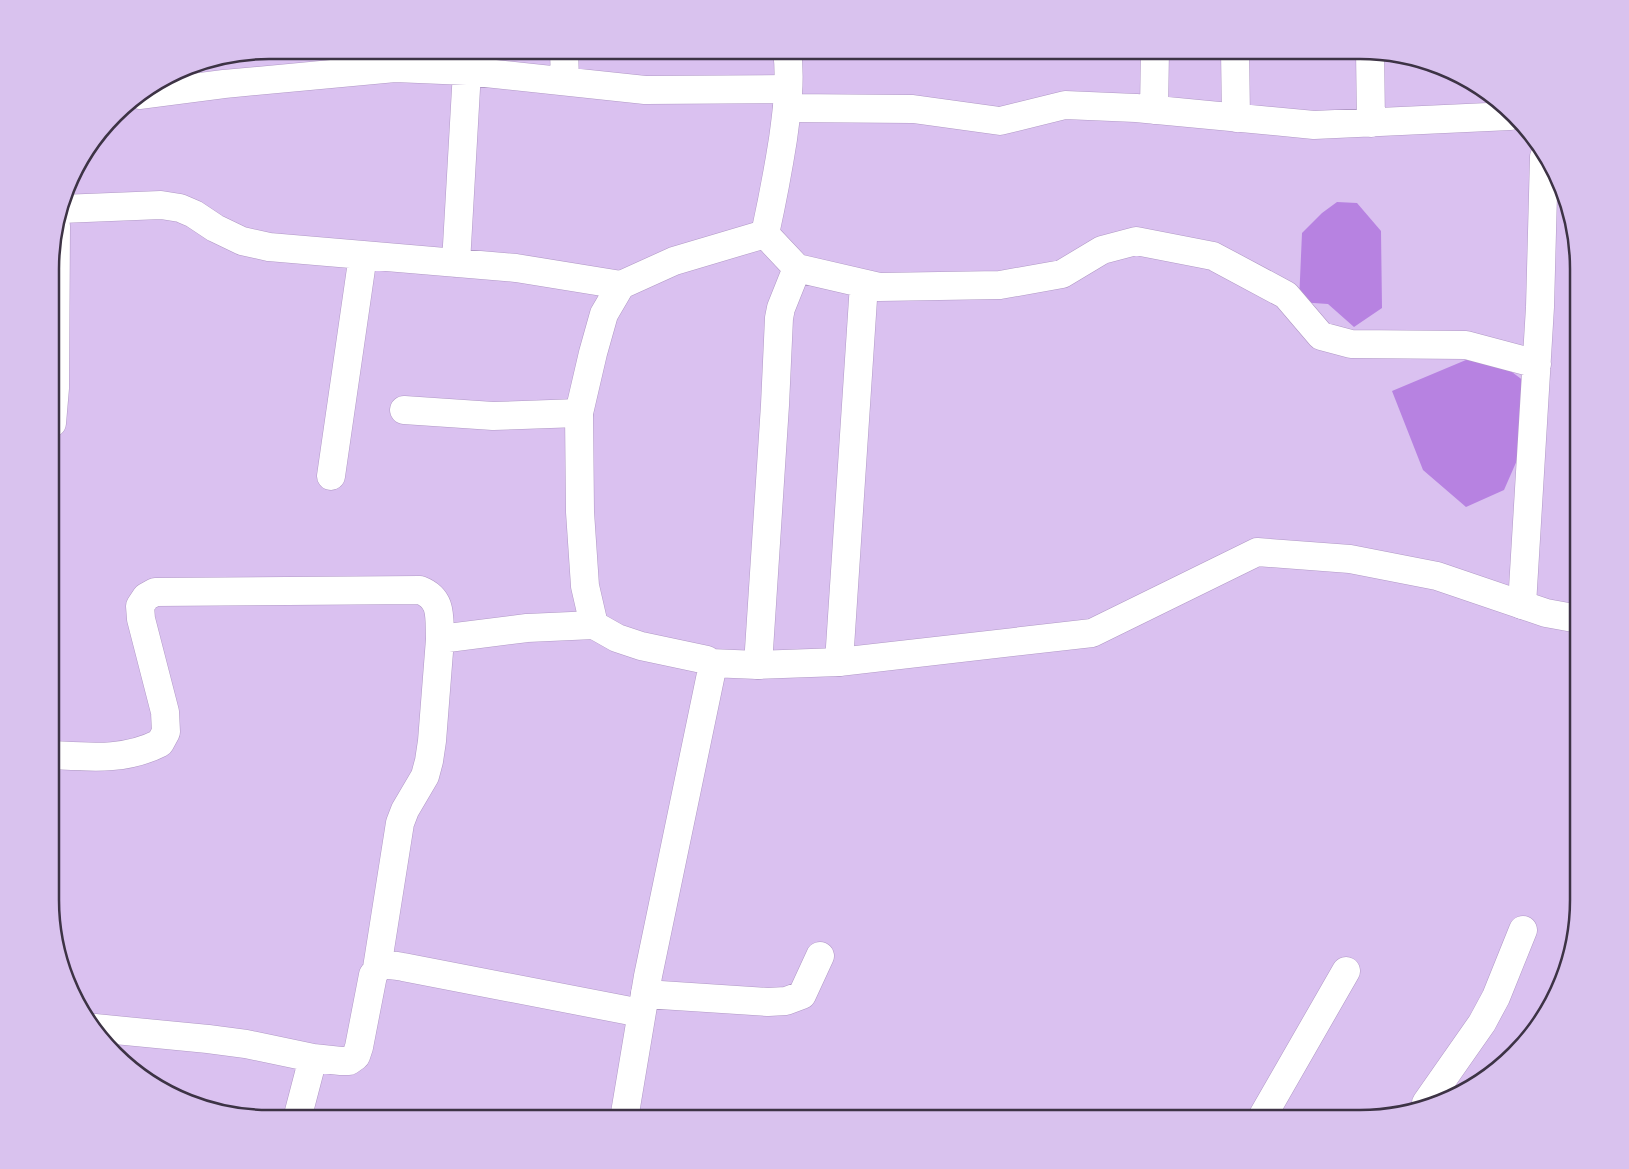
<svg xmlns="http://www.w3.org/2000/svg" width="1629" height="1169" viewBox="0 0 1629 1169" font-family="Cabin,sans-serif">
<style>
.water{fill:#b782e1}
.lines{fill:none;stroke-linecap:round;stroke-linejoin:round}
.minor-casing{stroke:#b199c6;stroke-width:29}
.tertiary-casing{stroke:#b199c6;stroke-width:29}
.minor{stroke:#fff;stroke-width:28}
.tertiary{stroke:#fff;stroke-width:28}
.rim{fill:none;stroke:#3d3345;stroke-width:2.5}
</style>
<rect width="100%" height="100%" fill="#dac1f0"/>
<!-- water -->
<path class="water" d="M1337,202l20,1 24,28 1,77 -28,19 -26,-23 -29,-2 3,-69 20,-20z
M1485,352l43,32 -3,58 -21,48 -38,17 -43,-37 -31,-79z"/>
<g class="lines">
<!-- minor casing -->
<g class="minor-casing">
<path id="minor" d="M564,50l1,31
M1235,50l1,68
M1370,50l1,73
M139,95l85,-11 171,-16 72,3 178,19 143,-1
M787,108l126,1 87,12 65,-16 71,3 178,17 196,-9
M1154,110l1,-60
M61,209l100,-4 19,3 14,6 21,14 27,13 27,6 94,8
M765,234l32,34 82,19 121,-2 62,-11 40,-24 34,-9 77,15 73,39 35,41 30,8 115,1 71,19
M456,263l11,-192
M404,410l89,6 86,-3
M52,423l3,-35 1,-162
M331,476l32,-221 153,13 105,17
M1522,605l18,-298 4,-150
M839,662l25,-378
M758,665l17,-260 4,-87 2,-10 16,-40
M52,755c38,2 73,6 108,-12l6,-11 -1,-20 -24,-93 -1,-13 6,-9 9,-5 265,-2c23,9 19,27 20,49l87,-11 67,-3
M377,968l23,-145 5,-13 20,-34 4,-15 3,-20 8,-102
M645,994l123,8 18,-1 16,-6 18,-39
M95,1028l113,11 38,5 67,14 28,3h8l7,-5 3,-9 14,-72c8,-14 16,-10 30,-8l238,46
M1426,1103l56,-80 14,-26 27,-67
M297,1119l16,-61
M1261,1119l85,-148"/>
</g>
<!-- tertiary casing -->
<g class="tertiary-casing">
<path id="tertiary" d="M710,663l48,2 81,-3 253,-29 165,-81 93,7 87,17 109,37 33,6
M624,1119l24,-143 64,-307 -2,-6 -3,-3 -66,-14 -24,-8 -23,-13 -9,-39 -5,-74 -1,-99 14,-60 11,-39 17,-29 53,-24 91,-27c7,-32 13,-63 18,-95 4,-29 8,-59 4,-89"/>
</g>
<!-- minor -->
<use href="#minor" class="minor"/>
<!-- tertiary -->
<use href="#tertiary" class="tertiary"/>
</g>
<!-- crop -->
<path d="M0 0H1629V1169H0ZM269 59H1360A210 210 0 0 1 1570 269V900A210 210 0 0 1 1360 1110H269A210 210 0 0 1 59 900V269A210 210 0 0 1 269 59Z" fill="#d9c2ee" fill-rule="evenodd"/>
<path class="rim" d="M269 59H1360A210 210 0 0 1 1570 269V900A210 210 0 0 1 1360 1110H269A210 210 0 0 1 59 900V269A210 210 0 0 1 269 59Z"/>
</svg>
